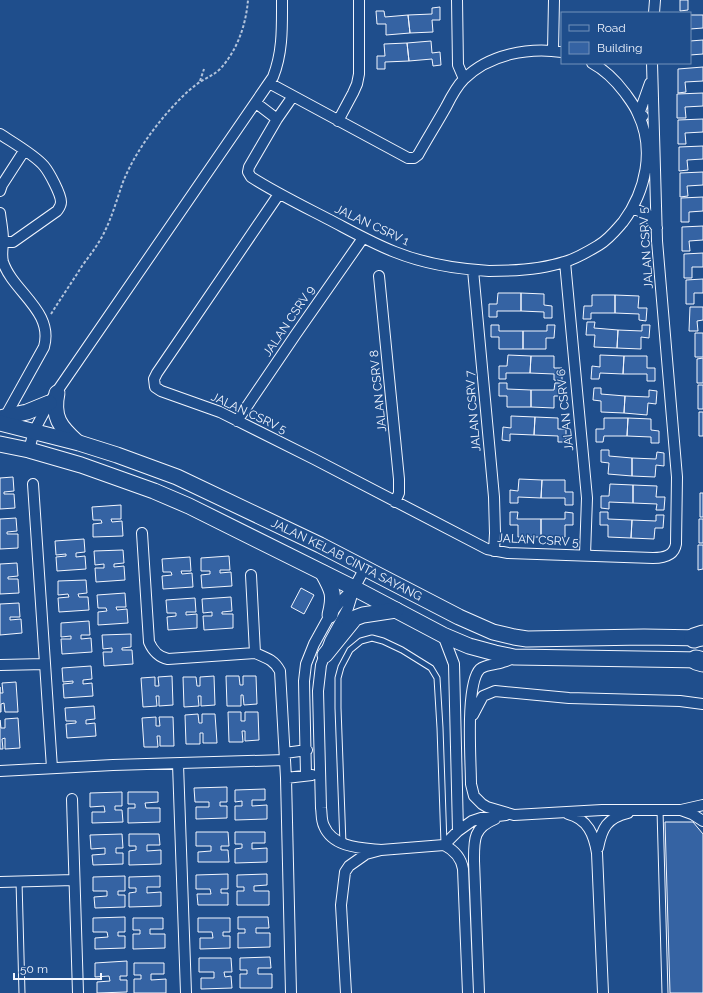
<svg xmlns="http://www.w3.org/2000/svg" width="703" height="993" viewBox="0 0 703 993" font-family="Raleway,sans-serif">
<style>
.building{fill:#3563a3;stroke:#f2f6ff}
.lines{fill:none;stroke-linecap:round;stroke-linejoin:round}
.lane-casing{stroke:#f2f6ff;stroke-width:7}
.street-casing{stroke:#f2f6ff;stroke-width:12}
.secondary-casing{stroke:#f2f6ff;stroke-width:17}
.highway-casing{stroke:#f2f6ff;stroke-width:21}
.path{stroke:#b3c4dc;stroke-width:2;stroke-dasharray:3 2;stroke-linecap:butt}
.lane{stroke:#1f4e8c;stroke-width:5}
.street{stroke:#1f4e8c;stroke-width:10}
.secondary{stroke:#1f4e8c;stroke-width:15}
.highway{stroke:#1f4e8c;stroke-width:19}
.labels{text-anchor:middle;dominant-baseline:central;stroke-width:3;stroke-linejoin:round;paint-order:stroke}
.street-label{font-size:12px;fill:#f2f6ff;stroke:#1f4e8c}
</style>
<rect width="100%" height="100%" fill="#1f4e8c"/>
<!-- building -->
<path class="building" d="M680,0h8v10l-8,1z
M440,7v13h-8l1,12 -23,1 -2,-18 24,-1v-6z
M376,11h8l1,6 23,-2 2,18 -24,2v-11h-9z
M690,15h13v13l-13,1z
M703,40v14l-13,1v-14z
M431,41l1,12 8,-1 1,13 -8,1 -1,-7 -23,2 -2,-18z
M407,43l2,18 -24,1v7h-8v-13h8l-1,-12z
M703,67v14l-18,1 1,10 -8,1v-24z
M703,93v13l-18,1 1,11h-9v-24z
M703,119v13l-18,1 1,11h-8v-24z
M703,146v13l-16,1 1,10 -9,1v-24z
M703,172v13l-16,1 1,10 -8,1v-24z
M703,197v14l-14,1v10h-8v-24z
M703,226v14l-14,1 1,10h-8v-24z
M703,253v14h-11v11h-8v-24z
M703,279v14h-9v11h-8v-24z
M498,293h23v18h-24v6h-8v-13h8z
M521,293l23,1v11l8,1v12h-8v-6l-23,-1z
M592,295h23v18h-24v6h-8l1,-13h8z
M615,295l24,1 -1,12h9l-1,13 -7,-1v-6l-24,-1z
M690,307h13v13l-6,1 1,10h-9z
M587,322h8l-1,6 24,2 -1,18 -23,-1 1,-12h-9z
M491,325h8v6h24v18h-24v-12h-8z
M547,325h8l-1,13h-8v11h-23v-18h24z
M642,325h8l-1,13 -8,-1v12l-24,-1 1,-18 24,1z
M695,333h8v24h-8z
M508,355l23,1 -1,17h-24v6h-7v-13h8z
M600,355l24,1 -1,18 -23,-1 -1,6h-8l1,-13 8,1z
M531,356h23v12h8v13l-8,-1v-6l-24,-1z
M624,356h23v12h8v13h-8v-7h-24z
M703,358v25h-6v-24z
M499,383h8v6l24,1v17h-24v-11h-8z
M555,383h7v13h-8v12l-23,-1v-17h23z
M698,385h5v24h-5z
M594,388h7v6l24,2 -1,17 -23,-1v-11l-8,-1z
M649,390l8,1 -1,13 -8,-1 -1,12 -23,-2 1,-17 24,1z
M699,412h4v24h-4z
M511,416l24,1 -1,18 -24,-1v7l-8,-1 1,-13 8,1z
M535,417l23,1v11h8v13h-8v-6l-24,-1z
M604,418h24l-1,18h-23l-1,6h-7v-13h8z
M628,418l23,1v11l8,1v12h-8v-6l-24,-1z
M601,450h8v6l23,2v18l-24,-2 1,-11 -8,-1z
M657,452l7,1v13l-8,-1 -1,12 -23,-1v-18l24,1z
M13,477l1,14 -10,1v2h10l1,14 -15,1v-31z
M519,479l23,1 -1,18 -23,-1v6h-8v-13l8,1z
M542,480h23v12h8v13h-8v-7h-24z
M610,484l23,1v18l-24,-1v7l-8,-1v-12h8z
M633,485l24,1 -1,11h9l-1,13h-8l1,-6 -24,-1z
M700,493h3v24h-3z
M121,505v14h-10l1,3 10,-1 1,15 -30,1v-13l9,-1 -1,-3h-8l-1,-13z
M510,512h8l-1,7h24v18h-23v-12h-8z
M565,512l8,1v12h-8v12h-24v-18h24z
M600,512h8v7l24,1 -1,18 -23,-1v-12h-8z
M656,515h8l-1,13h-8l-1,11 -23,-1 1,-18 24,1z
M16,518l1,13 -10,1v2h11v14l-18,1v-30z
M699,519h4v24h-4z
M84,539l1,13 -9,1v4l9,-1 1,13 -29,2 -1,-14 10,-1v-2l-10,1 -1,-14z
M698,545h5v24l-5,1z
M123,550l1,13 -10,1v3l10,-1 1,14 -29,2 -1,-14h9v-4l-9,1 -1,-14z
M229,556l1,14h-10v3l11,-1 1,14 -30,2 -1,-13 9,-1v-3h-9v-13z
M190,557l1,14h-10l1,3 10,-1 1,14 -30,2 -1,-13 10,-1 -1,-3h-8l-1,-13z
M17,563l1,13 -10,1v2h10l1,14 -19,1v-30z
M86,580l1,13 -9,1 1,3h9l1,13 -30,2 -1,-14 11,-1 -1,-3 -10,1v-14z
M301,588l13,7 -10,19 -13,-7z
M125,593l1,14h-10l1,3 10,-1 1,14 -30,2v-13l9,-1 -1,-3h-8l-1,-13z
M231,597l1,14 -10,1v2h11v14l-29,2 -1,-14h9v-4l-9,1 -1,-14z
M195,598l1,14h-10v3l11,-1v14l-29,2 -1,-13 9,-1v-3h-9l-1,-13z
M19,603l1,14h-10v3l11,-1 1,14 -22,2v-31z
M89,621l1,14h-9v4l10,-1 1,14 -30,2 -1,-15h10v-3l-10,1v-14z
M131,634v13l-9,1v2h10l1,14 -29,2 -1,-14h9v-4l-9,1 -1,-14z
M91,666l1,13 -9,1v4l9,-1 1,13 -29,2 -1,-14 10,-1v-2l-10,1 -1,-14z
M172,676l1,29 -14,1v-10h-3l1,10 -14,1 -2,-29 14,-1v9h4l-1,-9z
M214,676l1,29 -14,1v-10h-3l1,10 -15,1 -1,-30h13l1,9h3v-9z
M226,676h13l1,9h3v-9h13l1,28 -13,1 -1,-10h-2v11h-14z
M16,682l2,30h-13l-1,-9 -3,1v8h-1v-25v6h3l-1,-10z
M94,706l1,13 -9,1v4l9,-1 1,13 -29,2 -1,-14 10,-1v-2h-10l-1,-13z
M228,712h13v9h4v-9h13l1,28 -14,1v-10h-3l1,11h-14z
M198,714l1,9h3v-9h13l2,29h-14v-10h-3v11h-14l-1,-29z
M156,717v9h4l-1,-9h14l1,29h-14v-10h-3l1,11h-14l-2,-29z
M18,718l2,30 -15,1v-11l-3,1 1,10h-3v-29l1,8h4v-9z
M227,787v15h-7v4h7v12l-31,1v-12h13v-5h-14l-1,-14z
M265,789v11h-13v6l15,-1v14l-32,1v-14h7v-5l-7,1v-12z
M122,792v14h-7v4h7l1,12 -31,1v-11h13l-1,-6 -14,1v-14z
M128,792h30v10l-13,1 1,5h14v14l-32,1v-15h7v-4h-7z
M665,822h28l10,12v159h-33z
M196,832h32l1,14h-8v4h7l1,12h-31v-10l13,-1v-5h-15z
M235,832h30v11h-13v6l15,-1v14l-32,1v-14l7,-1v-4h-7z
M122,834l1,14h-7v5h7v11l-30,1 -1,-10 13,-1v-6l-14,1 -1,-14z
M129,834h30l1,11h-13v6l14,-1v14l-32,1v-14l7,-1v-4h-7z
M228,874v15h-7v4h7v12h-30l-1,-11h14l-1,-5h-14v-14z
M267,874v11l-13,1v5h15v14h-32v-14h7v-4h-7v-12z
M125,876v15h-7v4h7v12l-30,1 -1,-11 13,-1v-5h-14v-14z
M160,876v11h-13v6l14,-1v14l-32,1v-14l7,-1v-4h-7v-11z
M125,917v15h-7v4h7v12l-30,1v-11l13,-1 -1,-5h-14v-14z
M238,917h30l1,11h-13v5h14v14l-32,1v-15h7v-4h-7z
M133,918h30v11h-13v5h15v14l-32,1v-15h7v-4h-7z
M198,918h32v14h-7v4h7v12l-30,1v-11h13l-1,-6h-14z
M270,957l1,11h-13v6h14v14h-32v-14h7v-4h-7v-12z
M199,958h32l1,14h-8l1,5 6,-1 1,12 -31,1v-11h13v-6h-15z
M127,961v15h-7v4h7v12l-30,1v-11l13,-1 -1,-5 -14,1v-14z
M134,963h30v11h-13v6l15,-1v14h-32v-14h7v-4h-7z"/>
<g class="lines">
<!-- lane casing -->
<g class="lane-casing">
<path id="lane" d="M660,810l5,183
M343,844l-5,-136v-30l3,-11 9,-17 11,-9 11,-3 11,3 19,9 29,18 6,10 3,50 4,116
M19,881l3,112"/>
</g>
<!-- street casing -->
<g class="street-casing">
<path id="street" d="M457,0l1,65 6,14
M654,13l1,-13
M553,50l1,-50
M269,83l139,75h6l4,-3c9,-16 19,-32 28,-48 5,-10 11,-21 18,-28 25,-25 65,-32 98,-27
M293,96l-16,23 -28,48 -1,5 3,5c25,16 52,29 79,43 21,11 42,23 65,32 30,12 62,17 94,19 23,0 54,-2 75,-9 12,-3 25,-11 35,-17 10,-6 17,-15 24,-23 23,-31 32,-73 15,-108 -3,-8 -8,-14 -13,-21 -9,-12 -20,-23 -33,-30
M256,103l21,16
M643,116l-4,-2 11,-31
M338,121l15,-28 4,-9 2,-10v-74
M0,134c12,8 35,21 44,32 5,6 17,28 17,36 0,4 -2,6 -4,9l-44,31h-10
M0,191l2,-6 22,-34
M279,194l-122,179 -3,6 1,8 6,4 59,21 94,47 173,90 21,4 145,5c11,0 21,-2 23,-14l1,-67 -20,-236 -5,-178
M632,208l15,6 10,14
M0,213c1,9 3,18 3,27 0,8 -2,14 0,22 10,30 51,49 41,85l-39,70
M565,262l22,236 -2,57
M473,270l21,227 1,36 -1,18
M379,276l20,203v14l-4,9
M237,421l59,-87 67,-96
M29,450l5,-19 15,-28 224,-326c10,-25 9,-51 9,-77
M33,484l19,284
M142,533l7,109c4,9 9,15 19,17l87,-6c12,5 19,7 25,18l6,107 5,215
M365,568l-11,20 -6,20 -18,33 -9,24 -3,26 3,117c1,6 0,12 3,18 9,22 38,22 57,24
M251,575l4,78
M443,635l11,29 4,167
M514,657c-3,2 -7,4 -11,5 -7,3 -17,2 -23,7 -15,15 -9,92 -9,115l3,12 8,8 5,3 27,8 88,-5h79l22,-5
M0,665l45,-1
M473,715l10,-19 12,-5 74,7 111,3 23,3
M285,753l22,-3
M178,764l8,229
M0,771l113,-6 172,-5
M306,775l-2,-94 2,-17 8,-20 16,-29 10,-13 13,-13
M286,778l26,-3
M72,799l6,194
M681,810l11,4 11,7
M568,814c20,5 26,21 29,39l6,140
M444,845c10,5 17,12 19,24l5,124
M598,848c4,-20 9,-30 30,-35
M0,882l74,-2
M346,993l-5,-88 4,-33 4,-6 17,-12 15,-4 63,-5 14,-14 14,-10 9,-3 25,-3
M479,993l-5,-132c0,-21 -1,-33 21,-42"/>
</g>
<!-- secondary casing -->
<g class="secondary-casing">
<g id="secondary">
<path d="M57,393c-5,24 3,34 20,49"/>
<path d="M0,418l27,-6 22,-9"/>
<path id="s1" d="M0,423l79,20 38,12 60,22 143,68 139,72 34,15 21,5 13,2 117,-2 59,1"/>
<path d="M0,444l29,6 52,15 73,26 35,15 165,82 89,47 26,11 26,7 19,4 189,3"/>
<path d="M323,573c10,18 12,22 7,42"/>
<path d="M325,655l30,-37 8,-3 33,-5"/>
</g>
</g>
<!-- highway casing -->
<g class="highway-casing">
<path id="highway" d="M694,638l9,-3
M696,660l7,2"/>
</g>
<!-- path -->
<path class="path" d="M200,81l4,-12
M51,314c10,-16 21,-32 31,-48 8,-11 16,-21 22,-33 8,-16 13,-34 19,-51 10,-25 26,-48 44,-69 9,-10 19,-21 30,-29 8,-6 16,-8 23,-15 17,-18 26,-44 28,-69"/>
<!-- lane -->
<use href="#lane" class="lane"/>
<!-- street -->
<use href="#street" class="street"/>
<!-- secondary -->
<use href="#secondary" class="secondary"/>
<!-- highway -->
<use href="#highway" class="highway"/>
</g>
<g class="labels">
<!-- street labels -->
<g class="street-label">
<text transform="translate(372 225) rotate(25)">JALAN CSRV 1</text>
<text transform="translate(646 248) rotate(-94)">JALAN CSRV 5</text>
<text transform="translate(289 321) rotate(-56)">JALAN CSRV 9</text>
<text transform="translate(378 391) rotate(-96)">JALAN CSRV 8</text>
<text transform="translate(565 410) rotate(-96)">JALAN CSRV 6</text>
<text transform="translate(473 411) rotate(-95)">JALAN CSRV 7</text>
<text transform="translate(249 413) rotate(25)">JALAN CSRV 5</text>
<text transform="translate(538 540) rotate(3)">JALAN CSRV 5</text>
<text stroke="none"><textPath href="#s1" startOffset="374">JALAN KELAB CINTA SAYANG</textPath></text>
</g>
</g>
<!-- legend -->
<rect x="561" y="12" width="130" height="52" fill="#1f4e8c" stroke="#7391ba"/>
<rect x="569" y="25" width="20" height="6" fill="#1f4e8c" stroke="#7391ba"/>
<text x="597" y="32" font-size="12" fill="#f2f6ff">Road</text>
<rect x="569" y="42" width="20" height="12" fill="#3563a3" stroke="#7391ba"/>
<text x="597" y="52" font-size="12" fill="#f2f6ff">Building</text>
<!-- scale -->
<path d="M14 973v6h87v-6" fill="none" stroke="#f2f6ff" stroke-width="2"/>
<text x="20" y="973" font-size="12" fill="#f2f6ff" stroke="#1f4e8c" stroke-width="3" paint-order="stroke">50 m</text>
</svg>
